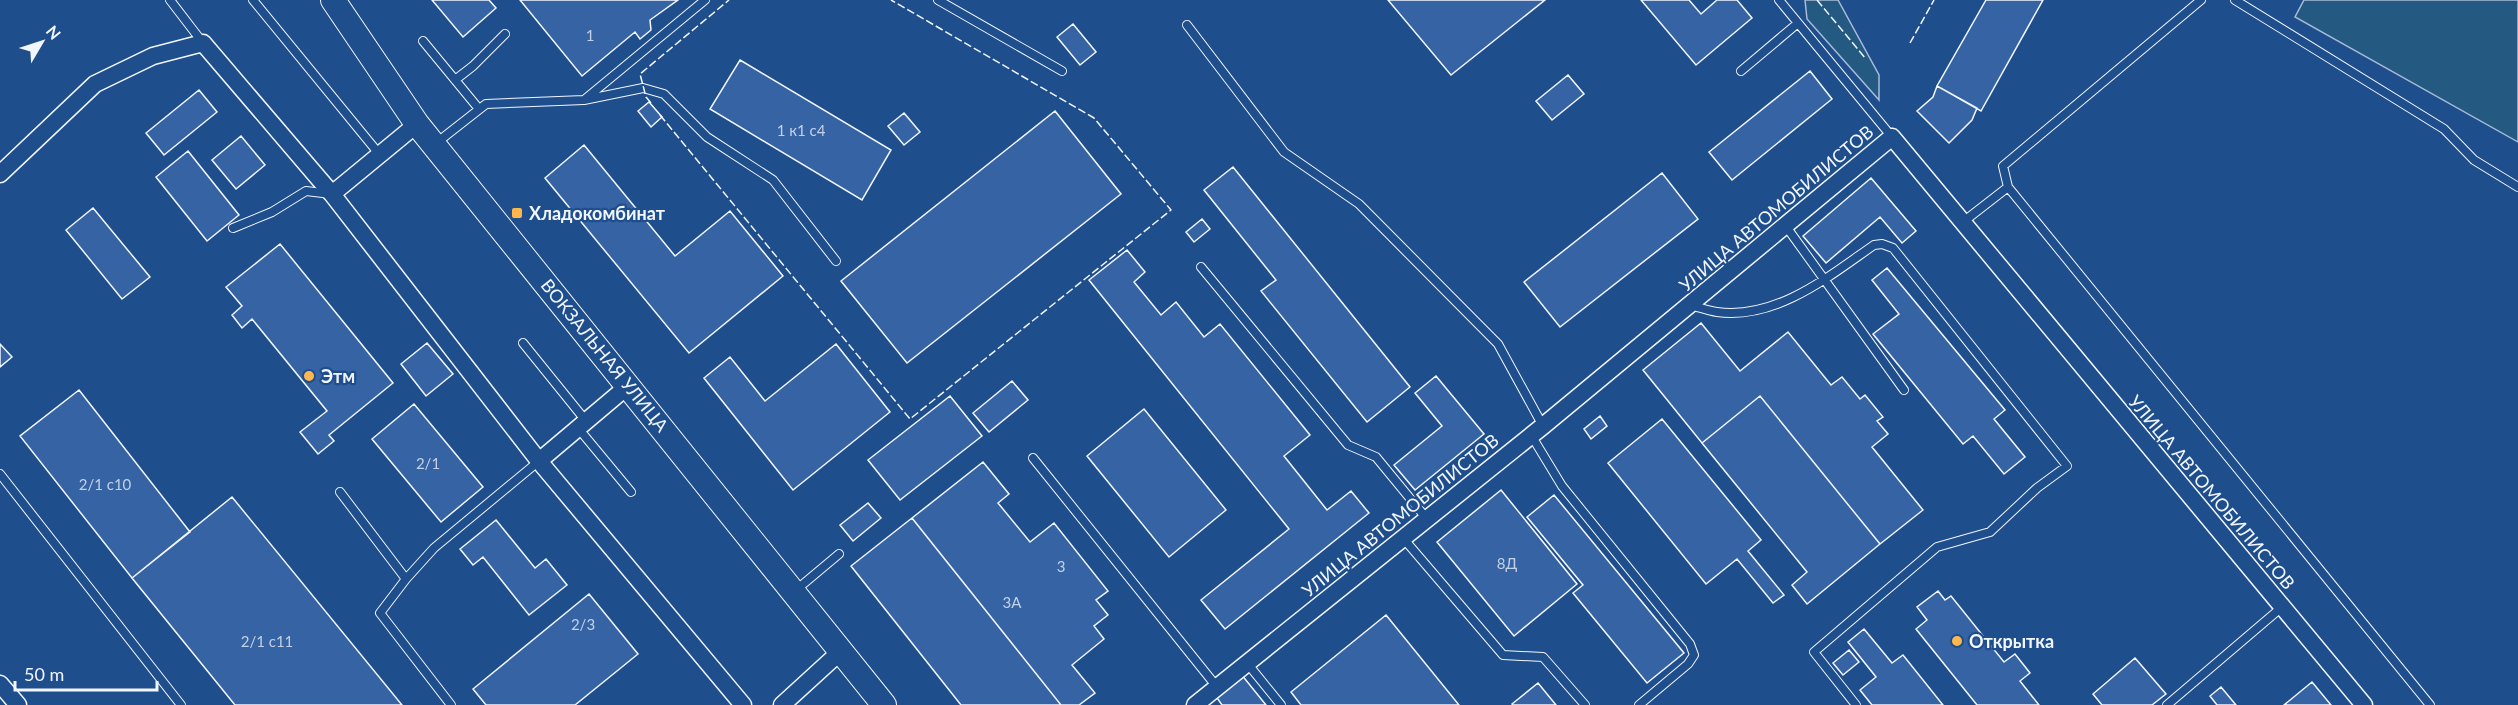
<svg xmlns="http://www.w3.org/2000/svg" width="2518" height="705" viewBox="0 0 2518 705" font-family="Lato,sans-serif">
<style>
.green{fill:#245a82;stroke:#a8bbd7;stroke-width:1.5}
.building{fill:#3563a3;stroke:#f2f6ff;stroke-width:1.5}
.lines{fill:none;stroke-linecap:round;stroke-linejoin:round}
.service-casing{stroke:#f2f6ff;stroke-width:10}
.minor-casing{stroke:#f2f6ff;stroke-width:19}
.secondary-casing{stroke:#f2f6ff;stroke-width:26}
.service{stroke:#1f4e8c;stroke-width:8}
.minor{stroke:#1f4e8c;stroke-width:16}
.secondary{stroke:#1f4e8c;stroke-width:24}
.fence{stroke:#f2f6ff;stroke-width:1.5;stroke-dasharray:8 3;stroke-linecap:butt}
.poi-dot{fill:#ffb74d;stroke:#1f4e8c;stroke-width:2}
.labels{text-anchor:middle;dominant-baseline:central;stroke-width:4.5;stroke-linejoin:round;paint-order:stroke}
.number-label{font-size:15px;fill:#c3d1e8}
.street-label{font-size:18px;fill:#f2f6ff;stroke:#1f4e8c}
.poi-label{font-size:18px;font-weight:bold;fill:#f2f6ff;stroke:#1f4e8c;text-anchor:start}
</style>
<rect width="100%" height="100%" fill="#1f4e8c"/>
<!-- green -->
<path class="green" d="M1805,0h33l41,75v25l-72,-81z
M2304,0h214v142l-223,-125z"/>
<!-- building -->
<path class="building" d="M432,0h57l7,8 -33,29z
M520,0h158l-28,20 1,10 -11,9 -5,-7 -53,44z
M1388,0h157l-94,75z
M1641,0h48l12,14 16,-14h20l15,18 -56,47z
M1986,0h57l-62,111 -44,-25z
M1073,24l23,28 -16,13 -23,-28z
M740,60l151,90 -29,50 -152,-91z
M1810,71l22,28 -100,81 -23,-28z
M1568,75l16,19 -32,26 -16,-19z
M1937,86l40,22 -5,12 -23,23 -32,-32 16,-14z
M199,90l18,22 -53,43 -18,-22z
M649,102l13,15 -11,10 -13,-16z
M1055,111l66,83 -214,169 -66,-82z
M904,113l16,19 -16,13 -16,-19z
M241,136l24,29 -29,24 -24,-29z
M584,145l91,111 55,-45 53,65 -94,77 -144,-175z
M188,151l51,64 -32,26 -51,-64z
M1233,167l177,220 -43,35 -106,-131 15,-11 -72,-90z
M1662,173l36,46 -138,108 -36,-45z
M1871,178l45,53 -14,12 -22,-26 -54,46 -23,-27z
M93,208l57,69 -28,22 -56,-69z
M1202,219l8,10 -16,13 -8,-10z
M280,244l113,139 -64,52 5,6 -16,13 -18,-22 27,-21 -75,-92 -10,9 -10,-13 10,-9 -16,-19z
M1127,250l18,22 -11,10 27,33 15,-13 28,35 16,-13 90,111 -26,21 43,54 24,-19 18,22 -144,116 -24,-29 88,-71 -200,-249z
M1887,268l118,142 -11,9 31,38 -21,17 -31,-38 -10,8 -90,-110 26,-20 -27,-34z
M1701,323l39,48 48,-39 43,53 11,-8 18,22 5,-4 18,22 -6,4 11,13 -16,13 51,63 -43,34 -120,-148 -58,47 -59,-73z
M427,343l26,31 -27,22 -25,-32z
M0,344l12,13 -12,10z
M836,344l54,68 -97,78 -89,-112 26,-21 35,44z
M1436,376l48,58 -69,56 -21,-25 48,-39 -27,-33z
M1012,381l16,19 -39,32 -16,-19z
M79,390l111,142 -58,46 -112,-142z
M950,396l32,40 -82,64 -32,-40z
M1760,396l120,148 -73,60 -15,-19 15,-13 -105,-129z
M414,404l69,83 -42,35 -69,-83z
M1144,409l82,101 -57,47 -82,-101z
M1600,416l7,10 -16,13 -7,-10z
M1662,419l99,121 -13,11 36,44 -11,8 -36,-44 -31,25 -98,-121z
M983,462l26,32 -11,9 32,39 24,-19 54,68 -12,9 12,15 -14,11 10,13 -32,26 23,28 -16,12h-18l-149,-187z
M1501,490l76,94 -63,52 -77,-94z
M1554,495l130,158 -37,30 -74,-90 10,-8 -56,-68z
M232,497l170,208h-167l-103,-127z
M868,503l13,15 -28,23 -13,-16z
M912,518l149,187h-100l-110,-139z
M496,520l39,48 11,-9 21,26 -38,30 -46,-58 -10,8 -13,-16z
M1938,591l7,9 6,-4 53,66 11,-8 15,19 -10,8 19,24h-62l-61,-76 11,-9 -10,-13z
M589,594l49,60 -63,51h-89l-13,-16z
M1386,615l73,90h-158l-10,-13z
M1864,629l28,34 11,-8 40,50h-71l-12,-15 16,-13 -28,-35z
M1849,650l10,12 -16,13 -10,-12z
M2135,658l31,36 -14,11h-50l-9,-11z
M1241,674l25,31h-44l-7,-10z
M2312,682l19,23h-47z
M1538,683l18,22h-43l-1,-1z
M2221,687l15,18h-19l-7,-9z"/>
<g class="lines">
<!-- service casing -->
<g class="service-casing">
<path id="service" d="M170,0l33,43
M253,0l127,155
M938,0l124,71
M1779,0l113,137
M2201,0l-198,166 5,21 422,518
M2235,0l209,129 30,31 44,27
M1187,25l97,127 75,52 139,140 45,82
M423,41l56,68
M1741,71l57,-48
M455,80l18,-14 32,-32
M584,100l59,-12 21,6 43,43 66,43 63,81
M435,144l51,-40 98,-4 121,-100
M1963,222l45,-35
M1785,225l119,165
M233,228l39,-16 34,-21 25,3
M1201,267l147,178 28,12 51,62
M1690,305c9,2 18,6 27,7 59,8 111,-35 157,-67l8,-1 11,4 174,218 -30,22 -47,44 -53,15 -123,105 42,53
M523,343l63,78
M578,428l53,64
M1531,435l31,51 128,158 4,11 -6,9 -49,41
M1033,458l184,229
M0,474l181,231
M340,492l66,87
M1403,538l100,117 40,2 42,48
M796,590l43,-36
M1247,663l34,42
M451,705l-71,-92 26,-34 28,-31 105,-87
M2167,705l115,-98"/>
</g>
<!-- minor casing -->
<g class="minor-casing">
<path id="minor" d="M0,174l95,-90 58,-28 50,-13 129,151 207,267 204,244
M332,194l85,-70
M539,461l90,-76
M0,684l18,21
M782,705l58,-53
M1195,705l348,-279 349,-289 472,568"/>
</g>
<!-- secondary casing -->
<g class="secondary-casing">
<path id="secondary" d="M333,0l84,124 467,581"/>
</g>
<!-- service -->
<use href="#service" class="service"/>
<!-- minor -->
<use href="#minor" class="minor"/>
<!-- secondary -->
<use href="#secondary" class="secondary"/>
<!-- fence -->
<path class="fence" d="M1817,0l49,59
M1910,43l24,-43
M651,103l-5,-6 -6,-23 89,-74
M660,115l250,304 261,-209 -77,-92 -203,-118"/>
</g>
<!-- markers -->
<g class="poi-dot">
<rect x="511" y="207" width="12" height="12" rx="3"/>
<circle cx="309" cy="376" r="6"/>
<circle cx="1957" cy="641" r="6"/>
</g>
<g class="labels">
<!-- number labels -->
<g class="number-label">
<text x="590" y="35">1</text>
<text x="801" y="130">1 к1 с4</text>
<text x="428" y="463">2/1</text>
<text x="105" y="484">2/1 с10</text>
<text x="1507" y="563">8Д</text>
<text x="1061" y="566">3</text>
<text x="1012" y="602">3А</text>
<text x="583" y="624">2/3</text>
<text x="267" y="641">2/1 с11</text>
</g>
<!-- street labels -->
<g class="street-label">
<text transform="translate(1776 208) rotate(-40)">УЛИЦА АВТОМОБИЛИСТОВ</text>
<text transform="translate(605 355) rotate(51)">ВОКЗАЛЬНАЯ УЛИЦА</text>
<text transform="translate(2212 492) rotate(50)">УЛИЦА АВТОМОБИЛИСТОВ</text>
<text transform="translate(1400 515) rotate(-39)">УЛИЦА АВТОМОБИЛИСТОВ</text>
</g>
<!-- poi labels -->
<g class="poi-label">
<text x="529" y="213">Хладокомбинат</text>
<text x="321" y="376">Этм</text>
<text x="1969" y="641">Открытка</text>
</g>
</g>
<!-- north arrow -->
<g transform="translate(42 42) rotate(51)" stroke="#1f4e8c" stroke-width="4.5" paint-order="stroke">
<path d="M0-4.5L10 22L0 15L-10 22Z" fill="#f2f6ff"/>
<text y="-9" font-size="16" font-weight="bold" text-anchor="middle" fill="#f2f6ff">N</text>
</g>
<!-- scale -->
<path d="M15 681v9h142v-9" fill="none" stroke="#f2f6ff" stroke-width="3"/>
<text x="24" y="681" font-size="18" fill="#f2f6ff" stroke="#1f4e8c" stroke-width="4.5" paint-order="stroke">50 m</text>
</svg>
